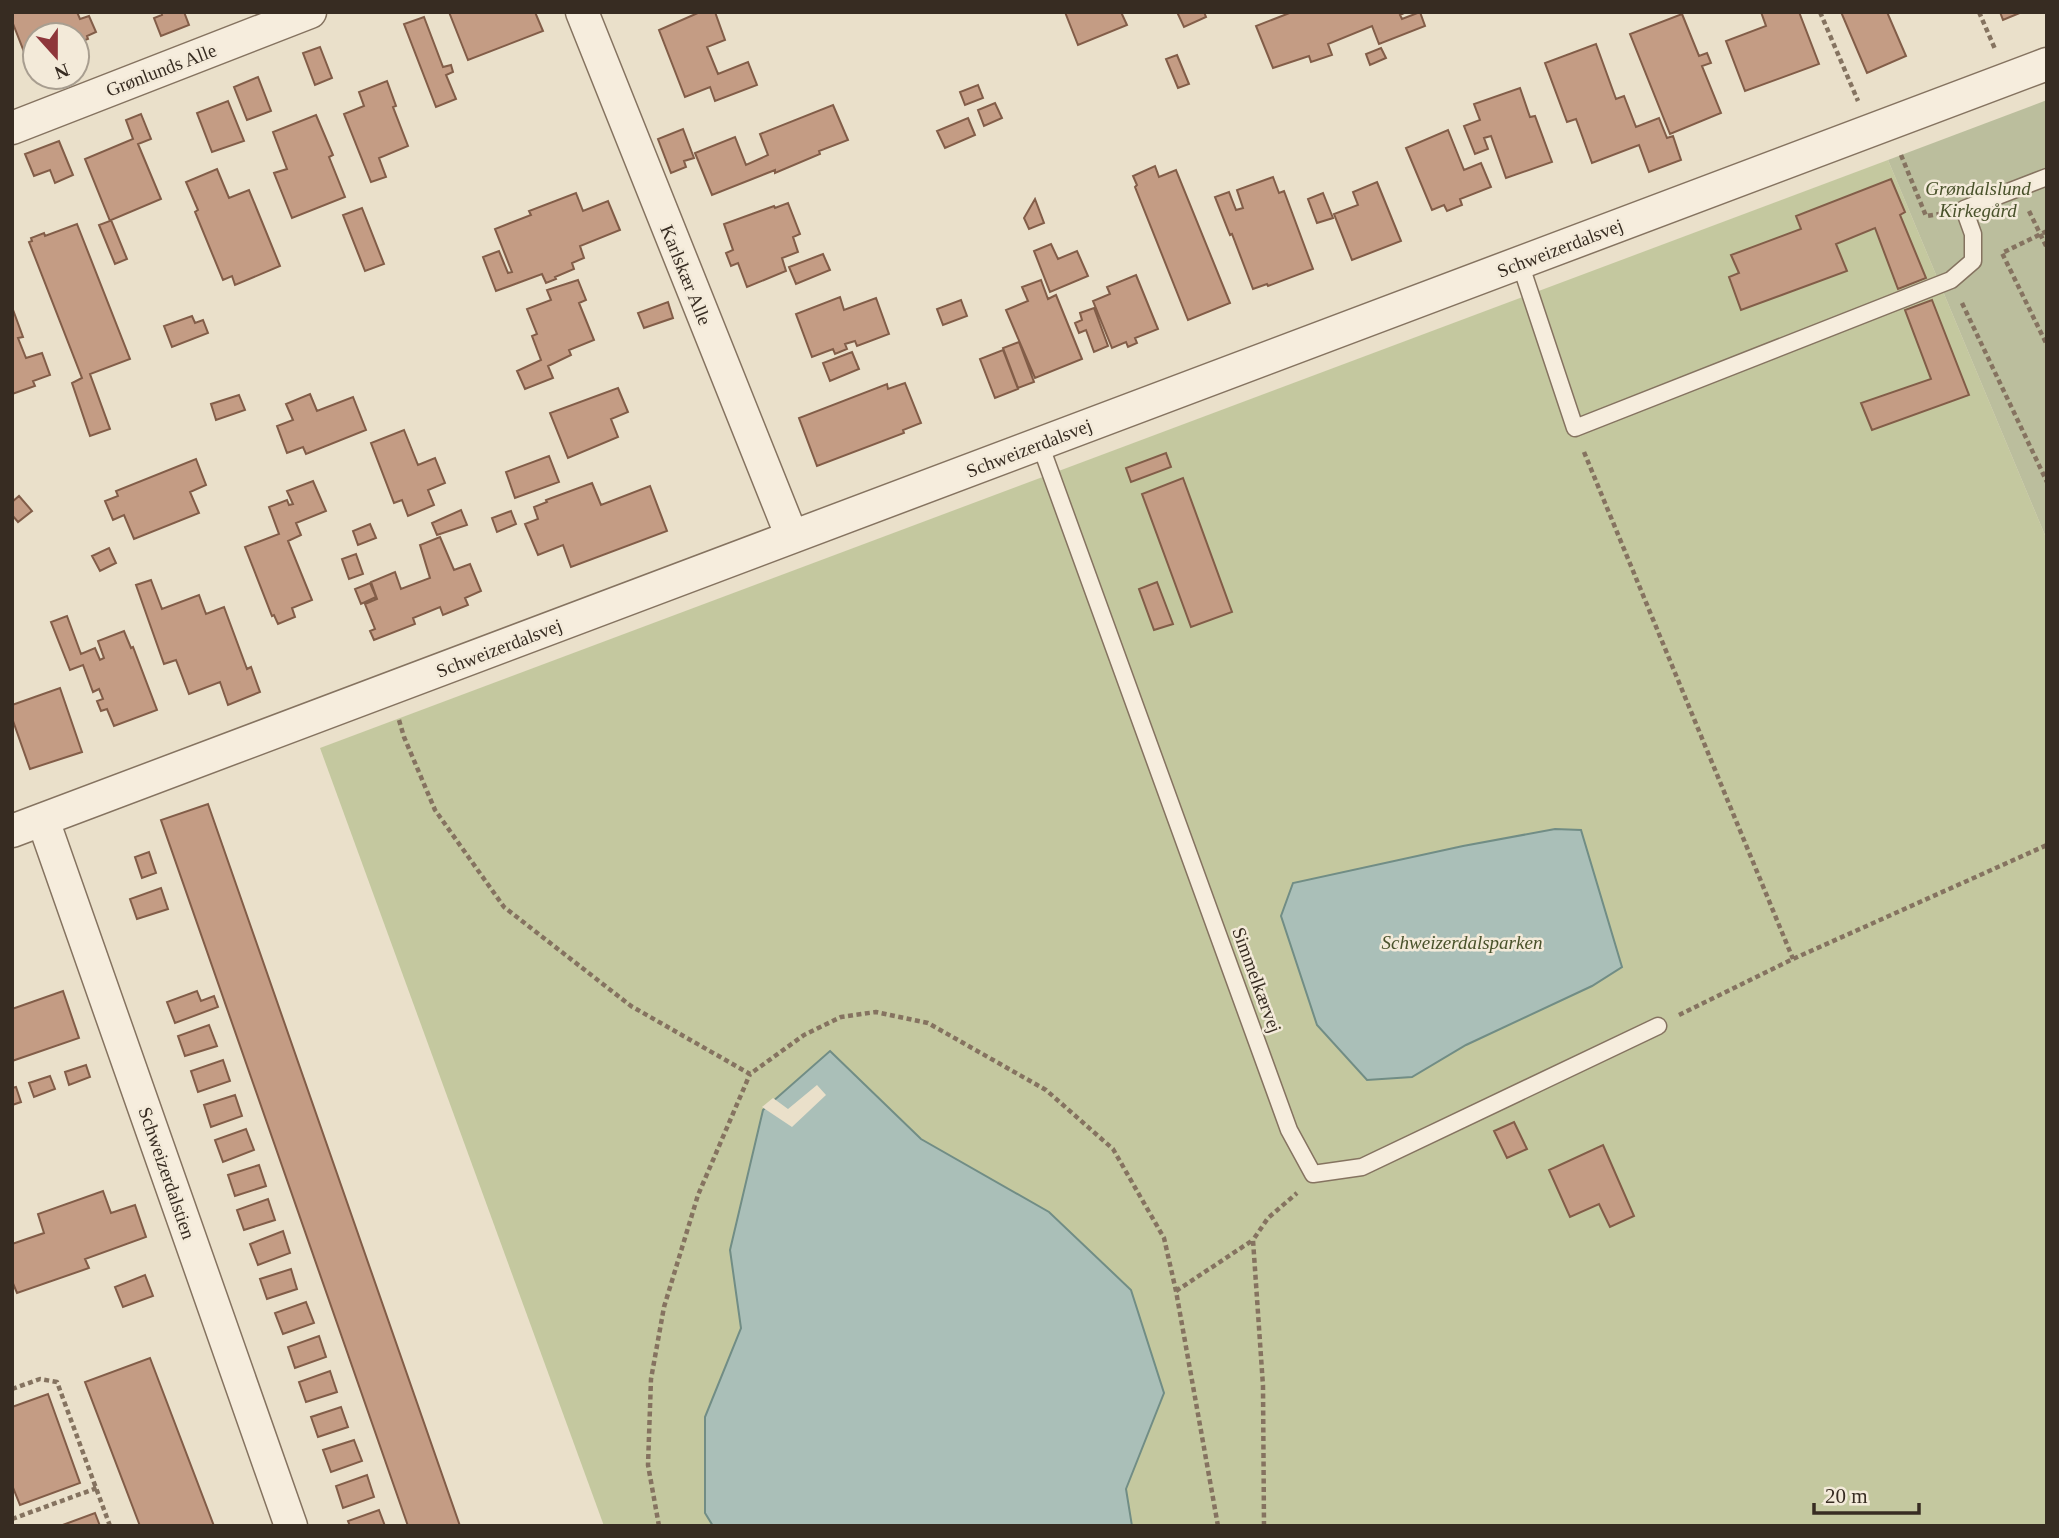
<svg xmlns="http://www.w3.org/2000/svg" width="2059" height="1538" viewBox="0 0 2059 1538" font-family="'Times New Roman',serif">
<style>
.green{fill:#c4c89f}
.cemetery{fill:#bbbe9d}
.water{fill:#aabfb8;stroke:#718d85;stroke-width:2}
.pier{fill:#eae0ca}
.building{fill:#c49c84;stroke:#825d48;stroke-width:2}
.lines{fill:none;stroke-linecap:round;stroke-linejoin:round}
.service-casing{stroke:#857360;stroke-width:19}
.minor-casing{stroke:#857360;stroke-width:35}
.path{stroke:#857360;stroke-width:4.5;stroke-dasharray:5 3.5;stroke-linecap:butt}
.service{stroke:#f6eddd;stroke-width:16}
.minor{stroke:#f6eddd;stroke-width:32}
.labels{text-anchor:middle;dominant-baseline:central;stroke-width:5;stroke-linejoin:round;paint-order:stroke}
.street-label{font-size:19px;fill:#372c22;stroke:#f3ead9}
.park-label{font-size:19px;font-style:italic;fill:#49522b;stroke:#f3ead9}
</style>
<rect width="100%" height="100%" fill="#eae0ca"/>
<!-- green -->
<path class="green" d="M1888,160l159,380v986h-1443l-284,-778z"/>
<!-- cemetery -->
<path class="cemetery" d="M2047,100v440l-159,-380z"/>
<!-- water -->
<path class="water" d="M1555,829l26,1 41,137 -30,19 -126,59 -54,32 -45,3 -50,-55 -36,-109 12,-33 170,-37z
M830,1051l91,88 128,73 82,78 33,103 -38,96 6,37h-419l-8,-13v-96l36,-89 -11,-78 33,-140z"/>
<!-- pier -->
<path class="pier" d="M817,1085l9,10 -34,32 -30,-20 11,-9 15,11z"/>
<!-- building -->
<path class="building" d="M12,12h65l3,7 9,-3 7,16 -9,4 1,3 -11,4v-8h-42v25l-7,2 -16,-41z
M161,12h23l5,13 -28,11 -7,-18 8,-3z
M449,12h86l8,19 -75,29z
M700,12h15l10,28 -18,7 11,27 30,-12 9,23 -42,16 -5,-14 -25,10 -26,-67z
M1065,12h56l6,13 -49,20z
M1177,12h27l2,5 -22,10z
M1292,12h114l-6,3 2,4 18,-7 5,14 -46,18 -7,-18 -44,18 4,11 -21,7 -2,-6 -36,12 -17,-42z
M1761,12h38l20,52 -74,27 -19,-50 40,-15z
M1841,12h46l19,44 -39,17z
M2000,12h22l-19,8z
M1682,14l17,42 8,-3 4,10 -9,3 19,47 -51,21 -40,-100z
M424,17l19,50 8,-2 2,7 -7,3 10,24 -20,8 -32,-83z
M1596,44l20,55 8,-3 12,31 23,-9 8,20 6,-2 8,24 -32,12 -10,-27 -47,18 -16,-44 -9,3 -22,-59z
M320,47l12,31 -17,7 -12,-32z
M1381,48l5,10 -16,7 -4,-11z
M1177,55l12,29 -11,4 -12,-29z
M258,77l13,34 -24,9 -13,-33z
M387,81l9,25 -3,1 15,39 -29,12 7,19 -15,5 -27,-68 20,-8 -5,-14z
M978,85l5,13 -18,7 -5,-13z
M1520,88l10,29 5,-1 17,46 -46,16 -15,-42 -7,2 4,11 -13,5 -11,-28 16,-6 -6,-16z
M228,101l16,40 -32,11 -15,-39z
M995,103l7,15 -18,8 -6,-16z
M833,105l15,35 -29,11 1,3 -45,19v-3l-63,25 -17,-42 40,-16 11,28 22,-10 -8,-21z
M141,114l10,25 -13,5 23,55 -50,21 16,39 -12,5 -16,-39 11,-4 -25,-62 48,-20 -7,-19z
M316,115l17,40 -4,2 16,40 -53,21 -18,-45 13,-4 -14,-37z
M968,118l7,17 -30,13 -8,-17z
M683,129l11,29 -10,3 2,6 -15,6 -13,-34z
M1448,130l16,40 17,-7 10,24 -31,12 2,6 -15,6 -3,-6 -12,5 -26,-62z
M59,141l14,34 -18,8 -5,-13 -16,6 -9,-22z
M1155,166l4,11 17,-7 54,133 -42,17 -53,-133 2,-2 -4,-9z
M217,169l12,29 20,-8 31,76 -45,19 -3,-9 -9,4 -28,-68 3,-2 -12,-28z
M1273,177l6,16 5,-2 29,78 -45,17 -1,-2 -14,5 -21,-55 -2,1 -15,-38 14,-5 7,18 7,-2 -6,-18z
M1891,179l14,33 -5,3 26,63 -28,11 -23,-61 -39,16 11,27 -106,39 -12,-33 10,-4 -8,-18 70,-26 -5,-13z
M1377,182l24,59 -49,19 -18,-46 24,-9 -5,-13z
M576,193l7,18 25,-10 12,29 -40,16 4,12 -12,5 2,6 -19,8 1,2 -10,4 -4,-9 -46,17 -13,-34 16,-6 9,22 4,-1 -17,-43 36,-14 -2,-4z
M1323,193l10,25 -16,5 -9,-24z
M1035,199l9,24 -15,6 -5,-11z
M788,203l12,31 -7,3 5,15 -16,6 4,13 -39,16 -9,-24 -7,3 -5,-13 7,-3 -9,-26 50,-18 1,2z
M362,208l22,56 -19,7 -22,-56z
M77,224l53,135 -40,15 20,55 -20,7 -18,-53 10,-5 -53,-136 3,-1 -1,-3 13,-5 1,3z
M1051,244l7,15 19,-8 11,25 -38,16 -16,-41z
M823,254l7,16 -34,14 -7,-17z
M1136,275l22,54 -23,9 2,5 -9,4 -2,-5 -14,6 -19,-47 17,-7 -3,-7z
M578,280l8,20 -7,3 15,37 -25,10 2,5 -23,11 5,12 -28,11 -8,-18 24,-11 -9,-24 5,-2 -10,-25 24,-9 -4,-10z
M1041,280l7,19 8,-4 26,64 -47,19 -29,-68 22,-9 -6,-14z
M840,297l4,13 32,-12 13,36 -32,12 -2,-5 -10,3 2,5 -12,5 -2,-5 -21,8 -16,-43z
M961,300l6,16 -24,9 -6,-16z
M1932,300l37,95 -97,35 -11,-27 70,-24 -26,-69z
M668,302l5,16 -29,10 -6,-15z
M12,307l11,30 -5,1 8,20 16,-5 8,22 -17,6 2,5 -23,8z
M1094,308l14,38 -14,6 -8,-22 -7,3 -4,-10 7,-3 -2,-7z
M192,316l3,7 8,-3 5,13 -36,14 -8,-21z
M1019,342l15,40 -16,6 -15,-40z
M1003,350l15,39 -23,9 -15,-39z
M852,352l7,17 -29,12 -7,-18z
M905,383l16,40 -18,7 1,3 -87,33 -18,-48 88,-34 1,5z
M618,388l10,24 -17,7 7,18 -50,21 -18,-45z
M310,394l7,17 36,-14 13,33 -60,24 -3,-7 -16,6 -10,-27 16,-6 -7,-16z
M239,395l6,15 -29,10 -5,-16z
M404,430l14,35 17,-7 10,25 -17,7 6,15 -26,11 -6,-16 -8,3 -23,-60z
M1166,453l5,14 -40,15 -5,-14z
M549,456l10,26 -44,16 -9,-26z
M196,459l10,26 -16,7 9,21 -65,26 -10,-24 -11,5 -8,-19 13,-5 -2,-5z
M1183,478l49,134 -41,15 -49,-133z
M313,481l13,30 -30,12 5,12 -13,6 24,59 -20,8 3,9 -17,7 -4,-9 -2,1 -27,-69 34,-13 -10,-27 18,-7 2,5 4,-1 -6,-13z
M592,483l9,22 49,-19 17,45 -96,36 -8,-22 -25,10 -13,-31 13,-5 -4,-12 13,-5 -1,-2z
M19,496l13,15 -14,11 -6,-7v-13z
M461,510l6,15 -30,10 -5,-12z
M511,511l5,13 -19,8 -5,-14z
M370,524l6,14 -18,7 -5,-14z
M440,537l14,33 16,-6 11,27 -16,7 3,7 -25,10 -3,-8 -27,11 2,6 -41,16 -4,-9 5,-2 -10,-25 12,-5 -6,-17 24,-10 6,17 29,-11 -10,-33z
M109,548l7,15 -16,8 -8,-15z
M356,554l7,20 -14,5 -7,-20z
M151,580l11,29 37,-14 7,19 18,-7 23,62 4,-2 9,25 -32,13 -8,-23 -31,12 -13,-34 -12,4 -28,-79z
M1157,582l16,42 -19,6 -15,-41z
M370,583l6,14 -15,7 -6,-15z
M67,616l14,38 14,-6 5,12 4,-2 -6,-17 26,-10 7,17 2,-1 24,63 -43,16 -7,-17 -6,2 -4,-10 6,-2 -4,-10 -6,3 -10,-27 -13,5 -19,-48z
M60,688l22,64 -52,17 -18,-51v-13z
M208,804l252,722h-52l-247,-706z
M149,852l7,21 -14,5 -7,-21z
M161,888l7,21 -31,10 -7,-20z
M63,991l16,47 -67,23v-52z
M197,991l4,10 13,-5 4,11 -43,16 -8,-21z
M209,1025l8,21 -32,10 -7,-20z
M223,1060l7,21 -32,11 -7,-21z
M86,1065l4,12 -21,8 -4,-13z
M50,1076l5,13 -21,8 -5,-14z
M16,1087l5,15 -9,3v-17z
M235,1095l7,21 -31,11 -7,-22z
M1514,1122l13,27 -20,9 -13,-27z
M246,1129l8,21 -31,12 -8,-22z
M1603,1145l31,71 -24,11 -11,-23 -29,13 -21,-47z
M259,1165l7,21 -31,10 -7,-21z
M103,1191l8,22 24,-8 11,32 -61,22 4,9 -72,25 -5,-12v-37l32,-11 -6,-19z
M268,1199l7,21 -31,10 -7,-20z
M283,1231l7,22 -32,12 -8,-21z
M291,1269l6,20 -30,10 -7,-20z
M145,1275l8,21 -30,11 -8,-20z
M306,1302l8,21 -31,11 -8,-21z
M319,1336l7,21 -31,11 -7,-21z
M150,1358l64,168h-74l-55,-144z
M330,1371l7,21 -31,10 -7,-20z
M48,1394l32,89 -60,22 -8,-20v-78z
M341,1407l7,20 -30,10 -7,-20z
M354,1440l8,21 -31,11 -8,-22z
M367,1475l7,22 -31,11 -7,-22z
M379,1510l6,16h-35l-2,-5z
M95,1513l5,13h-40z"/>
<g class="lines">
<!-- service casing -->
<g class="service-casing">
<path id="service" d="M1520,263l55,165 376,-148 22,-19v-27l-9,-25 83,-32
M1040,444l249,686 24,44 49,-7 296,-141"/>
</g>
<!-- minor casing -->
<g class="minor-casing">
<path id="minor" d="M582,12l210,525
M12,128l298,-116
M43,820l248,706
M12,831l2035,-767"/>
</g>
<!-- path -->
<path class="path" d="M1820,12l38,89
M1979,12l16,37
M1901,155l25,61 13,-2
M2029,211l18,37
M2047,231l-45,22 45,92
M1962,303l85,179
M1584,452l209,507
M399,720l5,17 31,73 69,97 127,99 119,68 54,-39 37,-18 35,-5 52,11 118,67 67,59 51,89 12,53 42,235
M1679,1015l114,-56 254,-114
M1176,1291l77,-51
M12,1389l28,-10 17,3 53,144
M12,1519l85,-31
M659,1526l-11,-61 3,-86 13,-72 34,-112 52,-121
M1264,1526l-1,-140 -10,-146 15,-22 29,-25"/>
<!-- service -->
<use href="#service" class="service"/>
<!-- minor -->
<use href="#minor" class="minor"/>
</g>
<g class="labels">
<!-- street labels -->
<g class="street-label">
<text transform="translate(161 70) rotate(-21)">Grønlunds Alle</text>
<text transform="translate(1560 248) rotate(-21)">Schweizerdalsvej</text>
<text transform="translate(686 275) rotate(68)">Karlskær Alle</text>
<text transform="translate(1029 448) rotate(-21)">Schweizerdalsvej</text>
<text transform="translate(499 648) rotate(-21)">Schweizerdalsvej</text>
<text transform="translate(1257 980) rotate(70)">Simmelkærvej</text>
<text transform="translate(167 1173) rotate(71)">Schweizerdalstien</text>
</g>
<!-- park labels -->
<g class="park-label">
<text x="1978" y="188">Grøndalslund<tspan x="1978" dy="22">Kirkegård</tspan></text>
<text x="1462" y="942">Schweizerdalsparken</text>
</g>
</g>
<!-- border -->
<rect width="2059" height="1538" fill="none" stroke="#372c22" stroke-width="28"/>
<!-- north arrow -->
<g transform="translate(56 56) rotate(159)"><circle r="33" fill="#f3ead9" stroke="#a89e90" stroke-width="2"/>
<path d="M0-5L12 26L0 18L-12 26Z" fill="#8e363a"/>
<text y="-10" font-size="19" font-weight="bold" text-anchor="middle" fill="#372c22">N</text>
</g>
<!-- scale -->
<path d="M1814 1503v10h105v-10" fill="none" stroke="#372c22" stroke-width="3.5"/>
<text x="1825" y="1503" font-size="21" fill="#372c22" stroke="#f3ead9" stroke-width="5" paint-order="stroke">20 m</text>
</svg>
